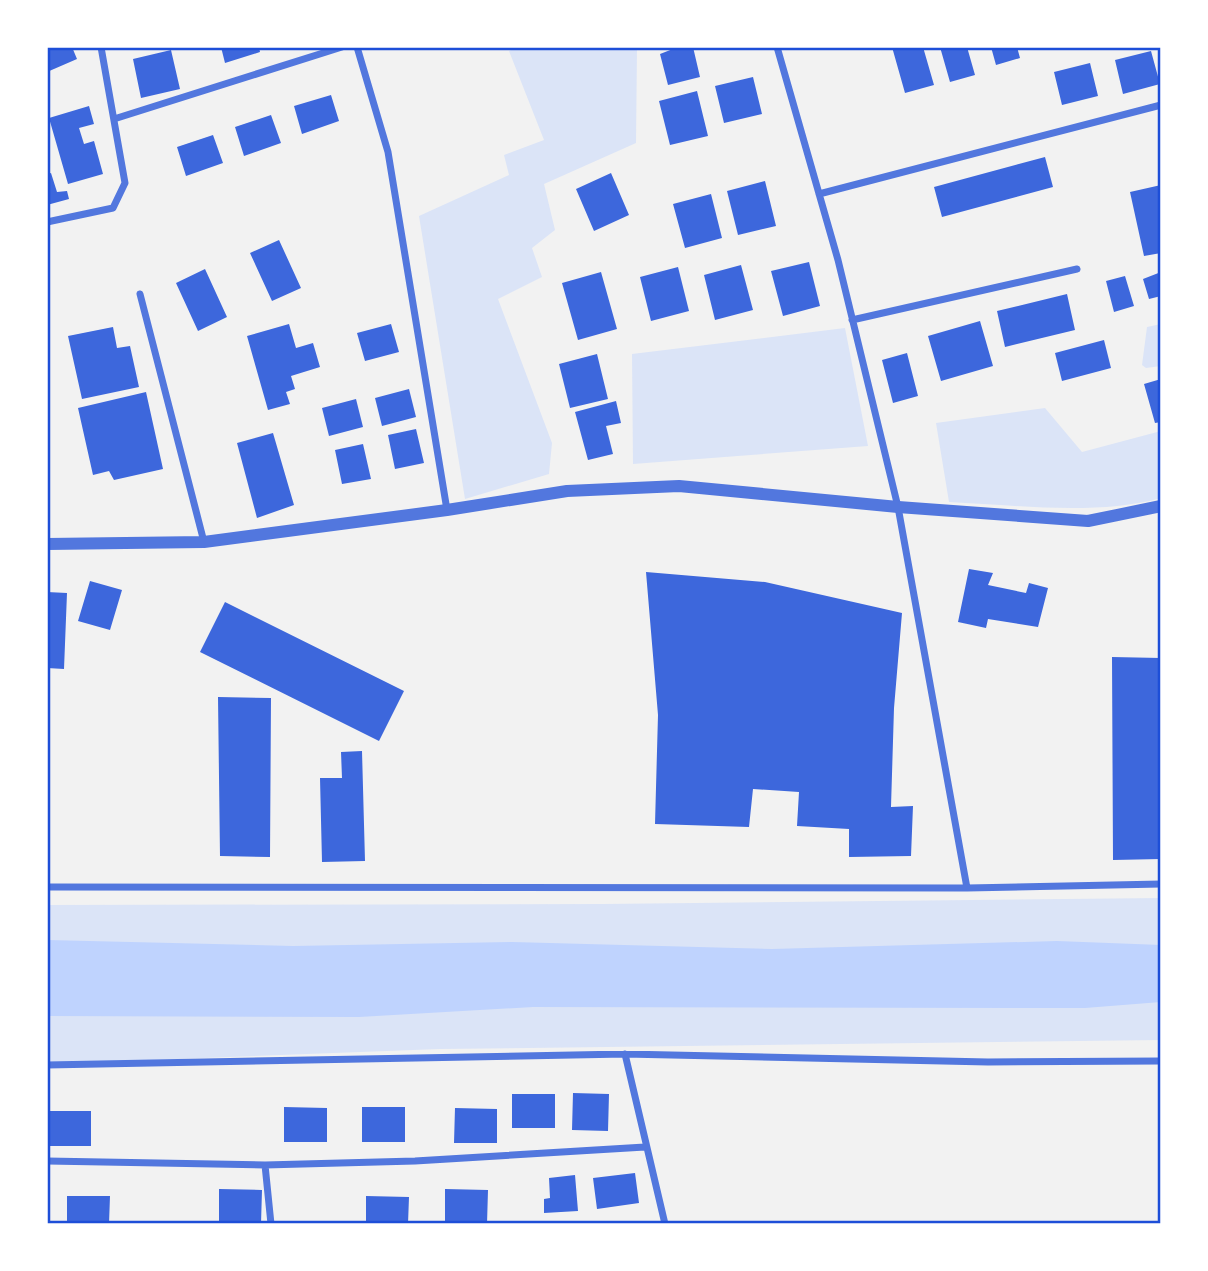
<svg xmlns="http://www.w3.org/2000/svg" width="1208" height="1271" viewBox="0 0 1208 1271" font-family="'Varela Round',sans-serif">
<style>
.green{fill:#dbe4f7}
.water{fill:#bfd3fe}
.building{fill:#3d67dc}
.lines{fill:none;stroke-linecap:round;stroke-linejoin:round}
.minor{stroke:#5277de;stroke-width:7}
.tertiary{stroke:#5277de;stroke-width:12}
.neatline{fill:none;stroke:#1d4ed8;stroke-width:2.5}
</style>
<rect width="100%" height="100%" fill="#f2f2f2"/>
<!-- green -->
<path class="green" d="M517,47h123l-3,2 -1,94 -92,41 11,46 -23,18 10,29 -44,22 54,144 -3,31 -84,25 -46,-283 90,-41 -5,-20 40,-15 -35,-89z
M1161,324v42l-15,2 -4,-3 5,-38z
M845,328l23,118 -235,18 -1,-110z
M1045,408l37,44 79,-21v67c-65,18 -145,7 -212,4l-13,-79z
M1161,898v142l-721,9 -393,15v-159l556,-1z"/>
<!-- water -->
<path class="water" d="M47,940l246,6 219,-4 260,7 285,-8 104,4v57l-76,6 -552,-1 -174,10 -312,-1z"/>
<!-- building -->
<path class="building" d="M47,47h25l5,12 -30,13z
M221,47h38l1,5 -35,11z
M678,47h15l7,30 -32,8 -8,-31z
M892,47h31l11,38 -29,8z
M940,47h27l8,28 -25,7z
M991,47h26l3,11 -24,7z
M171,50l9,39 -39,9 -8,-39z
M1151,51l9,33 -37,10 -8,-34z
M1090,63l8,33 -36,9 -8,-33z
M753,77l9,37 -38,9 -9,-37z
M697,91l11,45 -38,9 -11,-44z
M331,95l8,26 -37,13 -8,-28z
M89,106l5,18 -15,4 5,16 10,-3 9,33 -35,10 -19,-66z
M271,115l10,28 -37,13 -9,-29z
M213,135l10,28 -37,13 -9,-29z
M1045,157l8,30 -111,30 -8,-30z
M51,173l6,19 10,-1 2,8 -22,6v-31z
M611,173l18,42 -35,16 -18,-42z
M765,181l11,45 -38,9 -11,-44z
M1161,185v68l-17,3 -14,-64z
M711,194l11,44 -37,10 -12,-44z
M279,240l22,48 -29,13 -22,-48z
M809,262l11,44 -37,10 -12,-45z
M741,265l12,45 -38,10 -11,-45z
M678,267l11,44 -38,10 -11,-44z
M205,269l22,48 -29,14 -22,-48z
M601,272l16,57 -39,11 -16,-57z
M1161,272v24l-12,3 -6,-20z
M1125,276l9,30 -20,6 -8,-31z
M1067,294l8,36 -70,17 -8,-36z
M980,321l13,45 -52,15 -13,-45z
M289,324l7,24 17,-5 7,24 -29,9 4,13 -9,3 4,12 -22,6 -21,-74z
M391,324l8,28 -34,9 -8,-28z
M113,327l4,21 13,-2 9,41 -57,12 -14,-63z
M1104,340l7,28 -49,13 -7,-28z
M907,353l11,43 -25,7 -11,-43z
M597,354l11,45 -38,9 -11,-44z
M1161,379v43l-6,1 -11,-39z
M409,389l7,28 -34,9 -7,-28z
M146,392l17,77 -49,11 -5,-9 -16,4 -15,-67z
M356,399l7,28 -34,9 -7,-28z
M616,401l5,22 -15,3 7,28 -25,6 -13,-48z
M416,429l8,34 -29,6 -7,-34z
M273,433l21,72 -37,13 -20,-75z
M363,444l8,35 -29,5 -7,-34z
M969,569l24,4 -5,12 38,8 3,-10 19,5 -10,39 -50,-8 -2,9 -28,-6z
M646,572l119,10 137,31 -8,95 -3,99 22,-1 -2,50 -62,1v-28l-52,-3 2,-34 -46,-3 -4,38 -94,-3 3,-109z
M90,581l32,9 -12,40 -32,-9z
M47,592l20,1 -3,76 -17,-1z
M225,602l179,89 -25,50 -179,-89z
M1112,657l49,1v201l-48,1z
M218,697l53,1 -1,159 -50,-1z
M362,751l3,110 -43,1 -2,-84h22l-1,-26z
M573,1093l36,1 -1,37 -36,-1z
M512,1094h43v34h-43z
M284,1107l43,1v34h-43z
M362,1107h43v35h-43z
M455,1108l42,1v34h-43z
M48,1111h43v35h-43z
M635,1173l4,30 -42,6 -4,-31z
M575,1175l3,36 -34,2v-14l6,-1 -1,-20z
M219,1189l43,1 -1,34 -42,-1z
M445,1189l43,1 -1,34h-42z
M67,1196h43l-1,28h-42z
M366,1196l43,1 -1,27h-42z"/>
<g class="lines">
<!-- minor -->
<path class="minor" d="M357,47l31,105 59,358
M777,47l61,213 60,247 69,381
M114,119l228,-72
M819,194l342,-89
M47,222l66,-14 12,-25 -24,-136
M140,294l64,248
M852,320l225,-51
M47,887l920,1 194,-4
M625,1054l40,170
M47,1065l578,-11 363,8 173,-1
M47,1161l218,4 150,-4 230,-14
M265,1165l6,59"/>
<!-- tertiary -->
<path class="tertiary" d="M47,544l157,-2 243,-32 120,-19 112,-5 219,21 190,14 73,-15"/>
</g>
<!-- border -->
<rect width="1208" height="1271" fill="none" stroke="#ffffff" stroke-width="98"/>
<rect x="49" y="49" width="1110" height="1173" class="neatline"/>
</svg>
